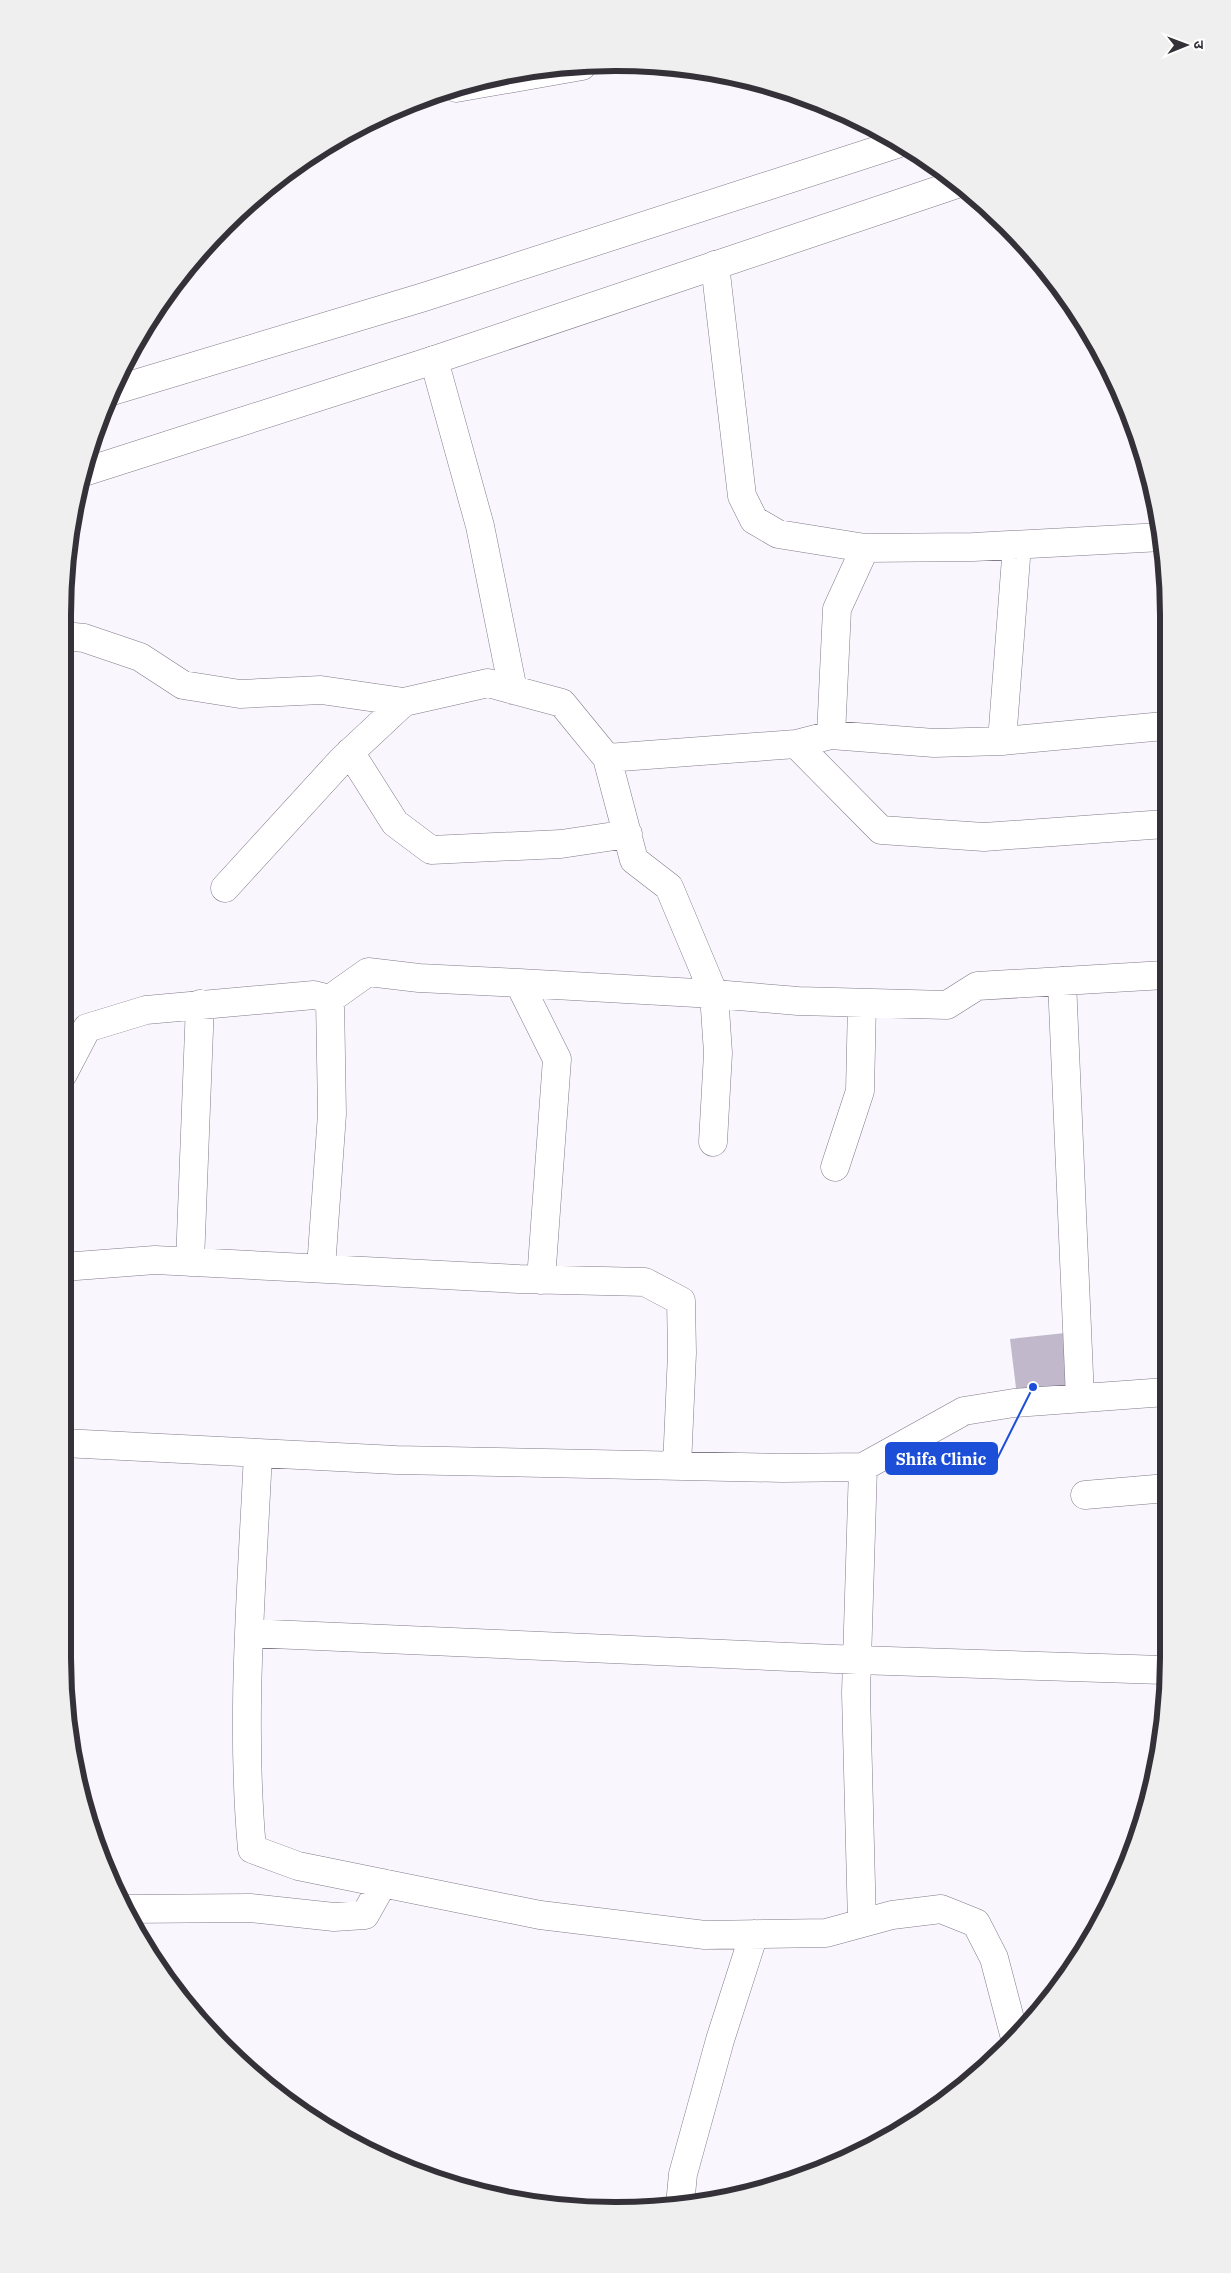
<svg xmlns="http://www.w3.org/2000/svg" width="1231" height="2273" viewBox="0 0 1231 2273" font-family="'IBM Plex Serif','Noto Sans Devanagari',serif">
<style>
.building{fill:#c1b9cb}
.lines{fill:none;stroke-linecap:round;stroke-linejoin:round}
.street-casing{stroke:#817a8a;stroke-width:29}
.secondary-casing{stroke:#817a8a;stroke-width:29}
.street{stroke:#fff;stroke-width:28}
.secondary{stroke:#fff;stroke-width:28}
.rim{fill:none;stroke:#343138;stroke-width:6}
.leader{fill:none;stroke:#1d4ed8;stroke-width:2}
.callout-dot{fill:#1d4ed8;stroke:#fff;stroke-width:2}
.callout{fill:#1d4ed8;stroke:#1d4ed8;stroke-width:2}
.callout-label{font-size:16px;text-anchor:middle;font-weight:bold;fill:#fff}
</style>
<rect width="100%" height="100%" fill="#f9f6fd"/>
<!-- building -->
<path class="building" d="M1065,1333l6,57 -54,6 -7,-57z"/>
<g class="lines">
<!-- street casing -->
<g class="street-casing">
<path id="street" d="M456,88l126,-22
M715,265l27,231 12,24 24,14 87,14
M434,360l46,166 33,164
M64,636l20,2 56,19 43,28 57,9 81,-4 83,12
M831,735l6,-126 28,-61 108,-1 189,-10
M1002,741l15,-196
M796,744l85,86 103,7 181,-13
M350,752l45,71 36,27 130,-6 67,-10
M607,758l189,-14 35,-9 103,8 68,-2 162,-15
M225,888l117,-128 62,-58 84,-19 74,20 45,55 27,102 35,27 45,107 84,7 149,4 30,-19 188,-11
M1062,981l18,417
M519,983l195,11 4,59 -5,89
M330,999l38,-27 51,6 100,5 38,76 -16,221
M63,1074l24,-46 59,-18 168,-15 16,4 2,115 -11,154
M835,1167l25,-76 2,-88
M190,1262l10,-258
M63,1267l92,-7 364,19 126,3 36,19 1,52 -5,113
M63,1443l333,17 386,8 81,-1 101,-56 50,-8 152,-11
M258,1453c-6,132 -18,265 -6,396l46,17 242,49 165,20 121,-2 66,-18 49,-6 35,14 18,35 21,80
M1085,1495l82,-7
M250,1633l608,27 305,10
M125,1909l125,-1 84,9 31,-2 18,-32
M862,1923l-6,-230 7,-226
M680,2205l3,-31 37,-134 34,-106"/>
</g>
<!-- secondary casing -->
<g class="secondary-casing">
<path id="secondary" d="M112,391l312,-94 473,-153
M81,473l353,-113 523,-176"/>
</g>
<!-- street -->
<use href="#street" class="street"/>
<!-- secondary -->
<use href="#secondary" class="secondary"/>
</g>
<!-- crop -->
<path d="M0 0H1231V2273H0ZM615 71H616A544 544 0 0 1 1160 615V1658A544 544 0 0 1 616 2202H615A544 544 0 0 1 71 1658V615A544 544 0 0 1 615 71Z" fill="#efefef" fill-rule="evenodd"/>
<path class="rim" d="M615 71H616A544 544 0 0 1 1160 615V1658A544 544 0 0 1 616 2202H615A544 544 0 0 1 71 1658V615A544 544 0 0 1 615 71Z"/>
<!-- callouts -->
<path class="leader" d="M1033 1387L997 1459"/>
<circle class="callout-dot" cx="1033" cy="1387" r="5"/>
<rect class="callout" x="886" y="1443" width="111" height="31" rx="5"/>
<g class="callout-label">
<text x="941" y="1465">Shifa Clinic</text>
</g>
<!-- north arrow -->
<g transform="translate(1186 45) rotate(89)" stroke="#ffffff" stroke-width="4" paint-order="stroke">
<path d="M0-4L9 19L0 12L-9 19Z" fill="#343138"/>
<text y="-8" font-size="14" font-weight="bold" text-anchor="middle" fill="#343138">उ</text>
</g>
</svg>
